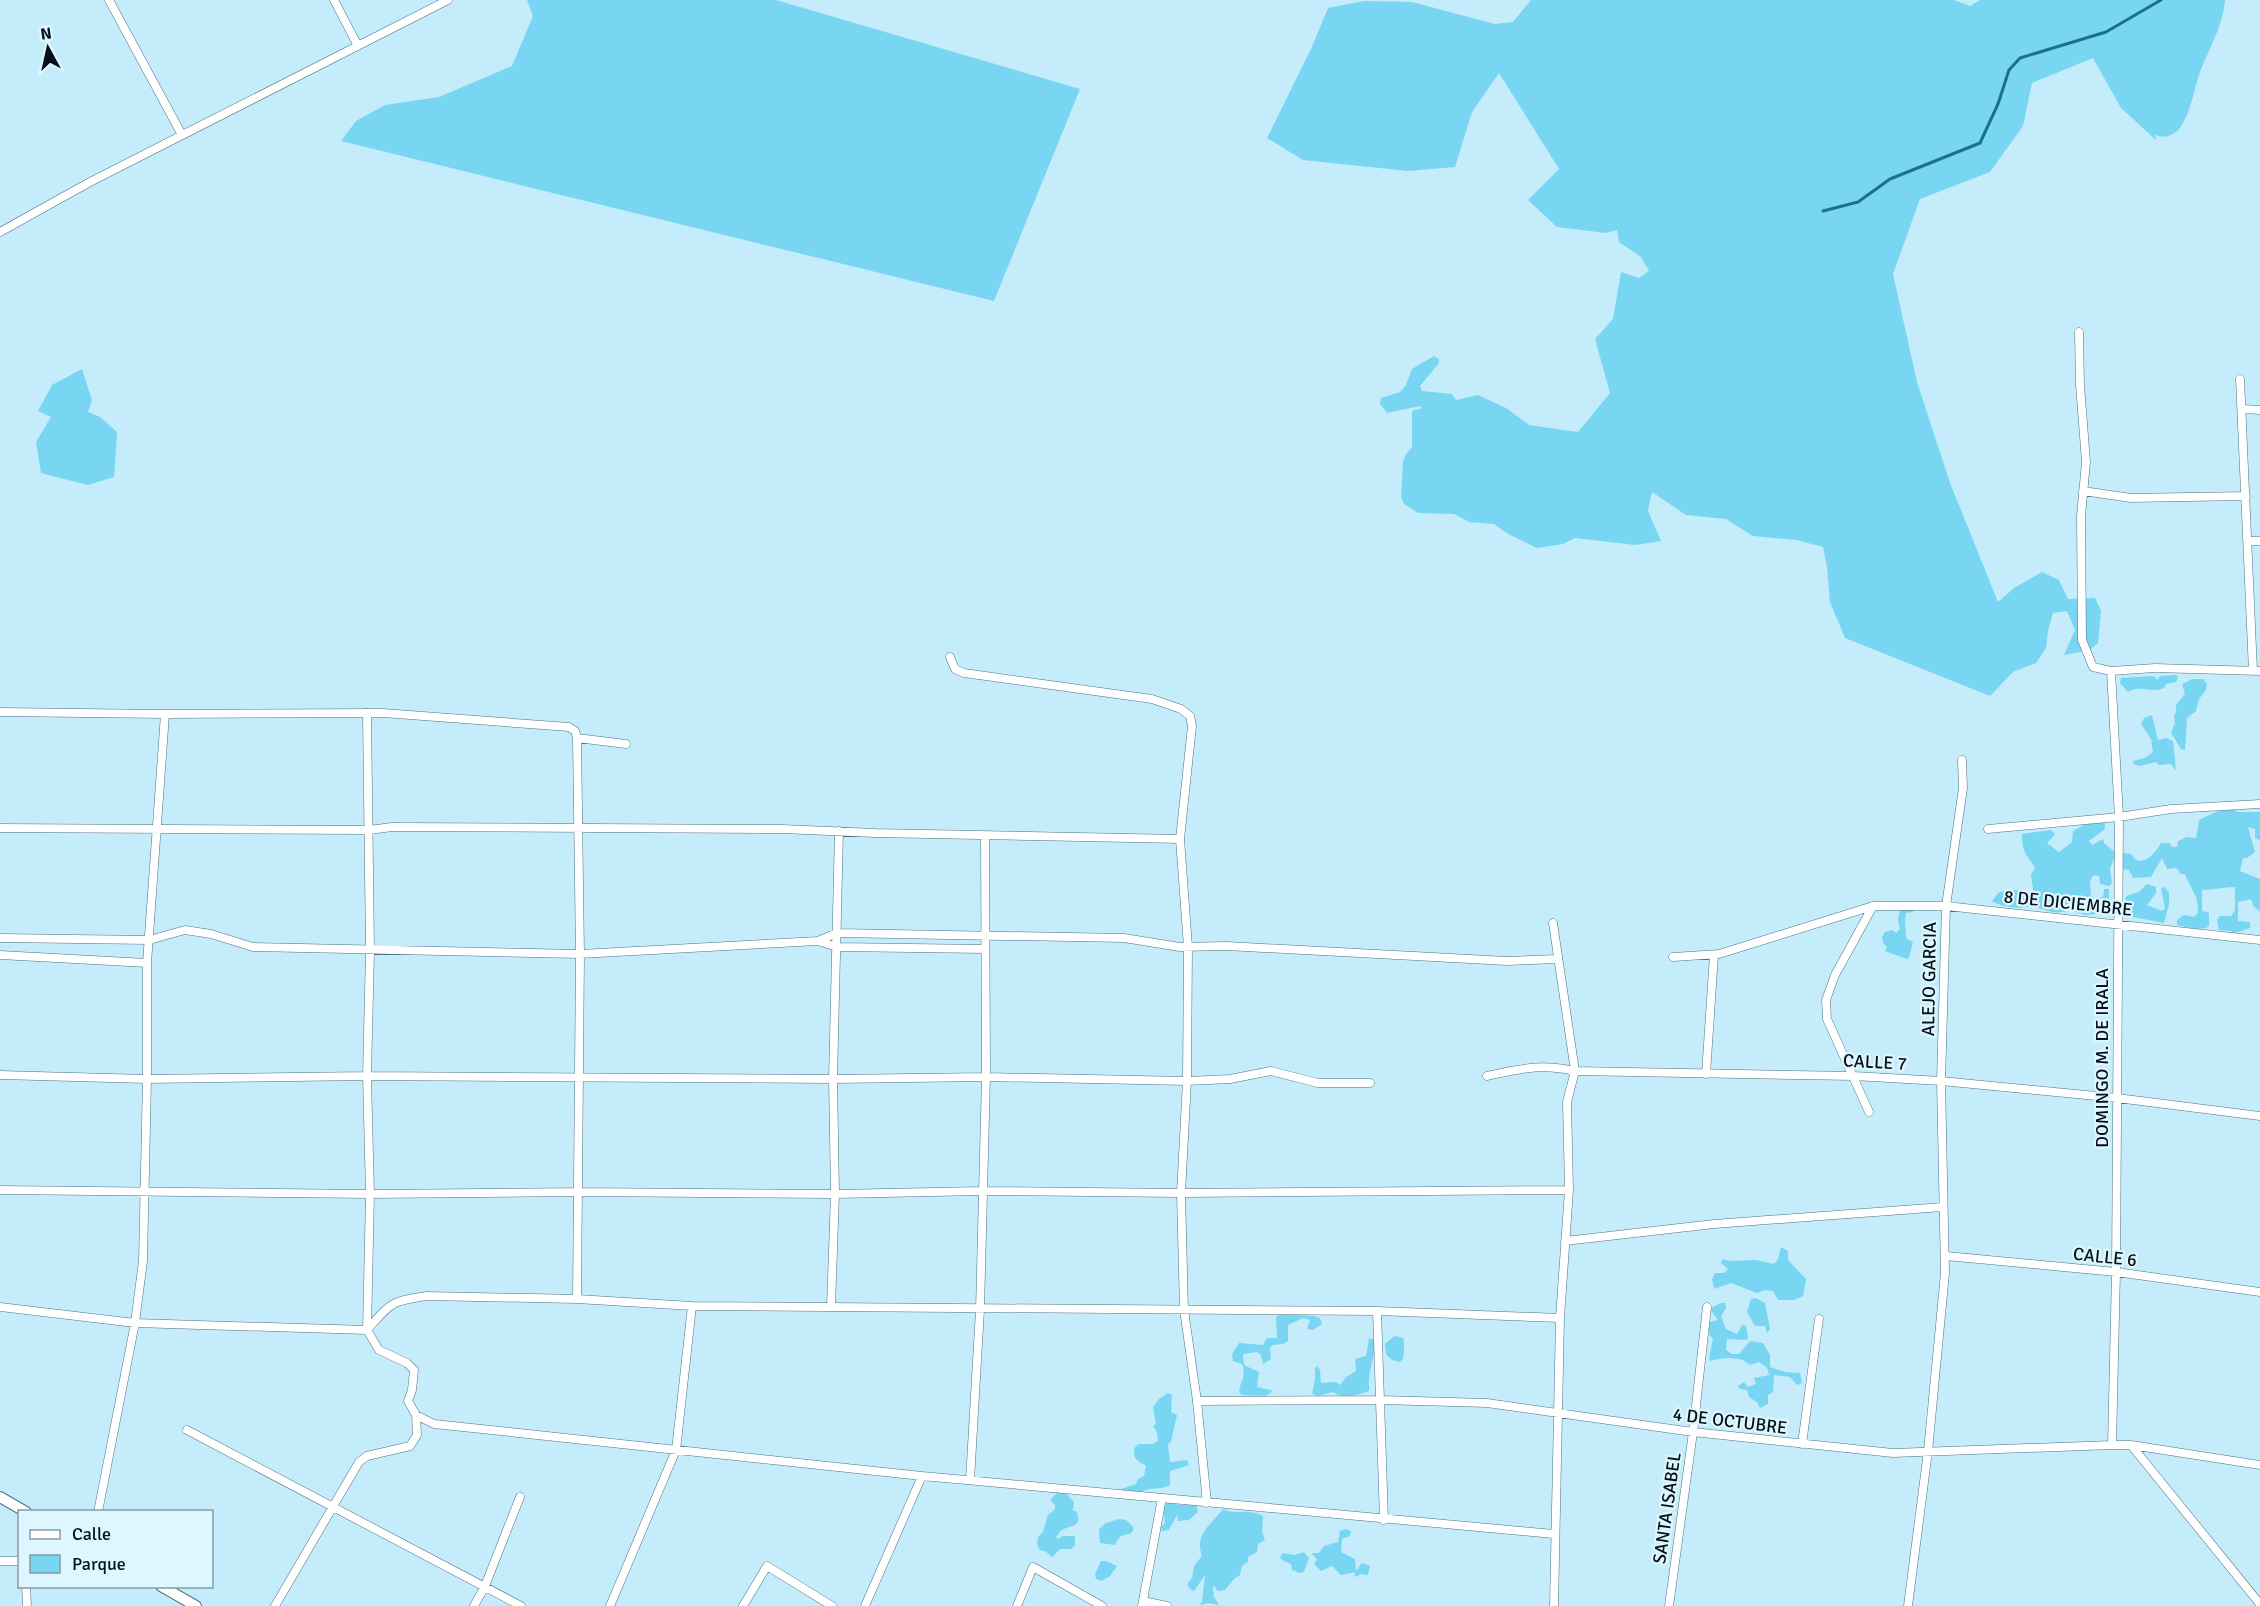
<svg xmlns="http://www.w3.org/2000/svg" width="2260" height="1606" viewBox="0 0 2260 1606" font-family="Signika,sans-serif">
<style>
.green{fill:#79d6f3}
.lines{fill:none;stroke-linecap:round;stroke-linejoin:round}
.stream{stroke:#1a7289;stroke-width:3}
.minor-casing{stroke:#4e737f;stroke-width:9}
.tertiary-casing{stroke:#4e737f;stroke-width:12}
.minor{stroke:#fff;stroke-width:8}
.tertiary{stroke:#fff;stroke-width:10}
.labels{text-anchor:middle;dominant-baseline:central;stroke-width:4.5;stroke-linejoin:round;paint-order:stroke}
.street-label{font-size:18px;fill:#041217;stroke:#def6ff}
</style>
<rect width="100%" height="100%" fill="#c4ecfa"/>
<!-- green -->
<path class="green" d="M527,0h249l304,89 -86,212 -653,-160 15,-20 29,-16 54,-8 73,-31 21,-50z
M1531,0h423l16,6 10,-6h245c-2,27 -17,50 -26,75 -6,18 -8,37 -19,53 -6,7 -16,12 -25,6l1,6 -35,-32 -28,-50 -61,25 -9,43 -33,46 -70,27 -27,75 24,108 33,101 48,119 16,-14 28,-16 17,8 9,19 27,-1 6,13 -3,32 -8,7 -26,5 11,-25 -8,-19 -14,2 -5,18 -2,17 -10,15 -23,9 -23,24 -145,-58 -15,-36 -3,-35 -4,-20 -27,-7 -43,-4 -27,-17 -40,-4 -34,-23 -4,19 13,30 -26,4 -60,-7 -12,6 -26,4 -29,-14 -14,-10 -25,-2 -15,-8 -36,-1 -14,-9 -3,-7 2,-35 3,-8 6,-7v-36l10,-3 -2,-2 -33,7 -7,-9 1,-6 19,-6 6,-7 6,-16 22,-13 5,3v4l-19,23 2,5 30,3 4,6 22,-5 28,13 23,17 49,7 32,-39 -15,-54 18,-20 8,-47 18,6 10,-7 -8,-14 -22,-15 -2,-12 -11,3 -49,-6 -29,-27 31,-31 -60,-96 -27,39 -17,55 -47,4 -105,-11 -36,-22 44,-89 17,-41 36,-7 48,1 83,22 18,-2z
M82,369l10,31 -4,12 12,5 17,15 -3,45 -26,8 -47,-12 -5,-31 15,-25 -13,-6 14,-26z
M2177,675l1,3 -2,4 -10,2 -2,4c-12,6 -24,-4 -36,4l-8,-9 1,-5 31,-2 3,1 2,3 3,-4z
M2192,679h11l4,5 -1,6 -7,9 -3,12 -9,7 -2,32 -4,-1 -10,-16 4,-10 -1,-7 2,-4v-7l9,-11 -3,-10z
M2152,715l6,25 8,-2 7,3 3,30 -5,-7 -12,1 -3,-3 -17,4 -5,-2 -1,-3 12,-3 8,-6 -2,-13 -10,-15 3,-6z
M2230,807l8,5h22v28l-5,-2v-9l-7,-2 7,25 -8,6h-4l-3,13 20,8v32l-6,-4 -3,-8 -13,3v19l12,1v6l-18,6v-3l-13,-1 -2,-10 3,-4h11l4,-6v-23c-12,0 -21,3 -33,3v21l7,2v13l-3,2 -12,1 -17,-4v-5l7,-5 10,2 4,-4c0,-21 -7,-22 -13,-39h-5l-2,-5 -3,-1 -8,1 -5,-11 -11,19 -18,1 -4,-8 -8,-1v-11l3,-5 7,1c10,16 24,0 30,-11h9l2,4h5l1,-6 9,-4 9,1 3,-18 25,-12z
M2105,822v7l-16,12 3,4 11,-6 1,4 12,10 -6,16 2,14 -3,3 -9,-2 -1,-8 -6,-1 -3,7 1,14 3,2 9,-1 1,-8h5v20l-14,5 -9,1 -17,-5c-13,6 -25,0 -37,-5 -9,5 -31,2 -40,-4l6,-8 8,-3h17l6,6h5l-3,-21 4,-7c-9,-16 -13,-14 -13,-34l29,-4 4,4 -8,9 12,9 13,-10 1,-11 14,-8z
M2147,884l9,3v6l-9,12 15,6 3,-3 -4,-20 3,-1 5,5v12l-5,19 -36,-7 -4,-6 2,-14 13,-4z
M1900,908h13v4l-7,1 -1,8 1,17 7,4 -4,16 -2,1 -22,-8 2,-4 -4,-4 -1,-6 3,-5 7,-2 4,3 4,-4 -2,-9z
M1781,1247l7,4v9l18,19 -3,17 -9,4h-16l-5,-9 -8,-1 -8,3 -26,-10 -17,6 -2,-10 3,-6h9l4,-4 -7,-6 1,-4 8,2 26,-1 18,4 4,-5z
M1756,1298l9,5 5,26 -3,4 -2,-7h-10l-8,-14 4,-13z
M1721,1303h4l1,5 -5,8 5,13 11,5 5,-9 4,1 2,11 -1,3 -20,-1 -1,11 6,4h7l11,-13 13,2 7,12v12l15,5 15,1 2,10 -5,2 -7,-8 -16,-2 -1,17 -5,3v9l-8,4 -3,-6 -8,-5 -2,-7 -7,-1 -2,-3 6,-4 4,5 8,-3 -2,-6 15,-3 -2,-7 -8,-6 -9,3c-9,-9 -27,-8 -39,-4l-2,-2 4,-21 -3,-2 -2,-11 2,-3 8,-2 -7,-9 2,-4z
M1281,1314l34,2 5,2 2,6 -9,6 -6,-1 3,-9 -7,-2 -15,7v16l-5,3 -11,1 -2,4 1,10 -8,5 -2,-9 -4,-3 -14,2 1,11 15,7 -2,15 14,3 1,2 -7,4 -23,-1 -3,-3c1,-11 8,-14 3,-28l-9,-3 -1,-7 7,-11 24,2 4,-7h10l-1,-21z
M1396,1336l7,2c2,6 1,15 0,21l-3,3 -8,-2 -6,-6 -1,-10 8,-7z
M1369,1338l5,2c3,14 -5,27 -5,41 -1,3 1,7 0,10 -12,4 -25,9 -36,1l-16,4 -5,-3 3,-13v-12l2,-2 3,4 1,13 15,-1 4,3 6,-8 10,-6 -1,-12 11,-3z
M1168,1393l4,2 -1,17 6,3 -6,27 -3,2 2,18 17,-2 2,5 -19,6v14c-8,5 -16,2 -25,5 -6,3 -10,8 -18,10l-3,-3 -3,-8 15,-5 2,-5 6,-3 2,-10c-8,-5 -15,-8 -11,-19l4,-3h14l5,-3 -1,-9 -4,-6 3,-2 -3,-17 6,-8z
M1058,1492l8,1 8,9 -1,9h3c7,15 -3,14 -12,18 -4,1 -5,5 -8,8l2,2 5,-3h11l1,2v7l-4,4h-11l-8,8 -7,-6 -5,-1 -3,-6 1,-7 5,-5 5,-17 7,-6v-4l-5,-5z
M1168,1501h8l2,4h6l4,-4 8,2 2,9 -9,8 -11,1 -1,-6 -8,15 -7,1 -1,-4 4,-4 -2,-14z
M1223,1509c13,7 22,-2 40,7l-1,15 3,9 -7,4 -1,8 -9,5v5l-6,4 -2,9 -6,4 -9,11 -7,1 -4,-5 -1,1 1,10 5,8 -10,-2 -8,2 -1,-1 2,-2 3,-27 -11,16 -4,-2 -3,-5 5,-6 2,-12 8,-10c-8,-22 9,-31 21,-47z
M1119,1519l7,1 7,7c1,10 -8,5 -14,11 -2,2 -3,5 -4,7l-15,-2 -1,-14 7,-6z
M1346,1529l5,2 -1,5 -8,3 -1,13 14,7 1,12 6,-8 8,3 -2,9 -8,-1 -3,3 -3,-2 2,-3 -15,3 -9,-9 -11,5 -7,-7 3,-5 -6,-6h8l5,-7 14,-4 2,-11z
M1304,1552l5,6 -5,14 -4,1 -8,-3 -1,-6 -9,-4 -2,-3 3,-4 11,2z
M1101,1561h5l11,5 -7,10 -8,5 -6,-2 -1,-5z"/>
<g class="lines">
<!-- stream -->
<path class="stream" d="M1823,211l35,-9 32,-23 90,-36 18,-39 11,-34 11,-12 86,-26 55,-32"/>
<!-- minor casing -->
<g class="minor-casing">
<path id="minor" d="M109,0l73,135
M334,0l24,46
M0,232l90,-50 358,-182
M2079,332l1,53 6,77 -5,54 1,124 11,27 18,4 44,-3 105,3
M2240,379l13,292
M2242,409l18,1
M2083,491l48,7 115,-2
M2249,541h11
M950,657l5,12 9,4 188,26 29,10 9,7 2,10 -12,113 8,108 -1,134 -6,112 3,117 13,91 10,102
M2111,671l8,146 -3,455 -4,173
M0,712l165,2 218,-1 186,14 6,4 2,7 49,6
M367,713l3,238 -3,125 3,118 -3,136 12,20 28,13 7,7 -2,20 -4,11 8,14 18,9 488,52 632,58
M577,738l3,216 238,-13 19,-8 287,5 56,9 47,-1 280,15 51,-2
M0,828l369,2 23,-3 390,2 93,4 305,6
M1988,829l131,-12 52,-8 89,-5
M1553,923l22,148 -8,31 2,88 -9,128 -6,288
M0,938l149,2 36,-10 26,4 42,13 327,7 -3,345
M818,941l19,6 148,2
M0,955l147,8
M1673,957l46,-3 154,-48h73l314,34
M1706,1074l8,-119
M0,1075l147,4 220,-3 466,3 153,-2 201,4 43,-2 41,-8 47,12h52
M1487,1076c34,-7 53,-13 88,-5l279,5 87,5 176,17 143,18
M1869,1112l-42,-93 -1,-19 9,-25 38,-69
M0,1190l370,4 209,-2 256,2 147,-3 199,2 388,-3
M1565,1241l149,-17 229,-17
M1946,1256l170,16 144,20
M0,1307l135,16 232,7c24,-27 23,-29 60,-34l150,3 115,7 685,5 183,7
M831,1307l4,-113 -2,-115 6,-248
M1377,1311l7,209
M1197,1401l184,-1 106,3 206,29 200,21 219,-8h19l129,20
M187,1430l334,176
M1802,1444l17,-125
M2131,1445l129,159
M970,1480l10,-170 6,-233 -1,-241
M98,1512l37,-189 8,-62 4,-182v-116l18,-249
M0,1561h20
M26,1586l1,20
M1143,1601l24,5
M275,1606l84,-144 8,-6 43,-10 7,-11 -1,-20
M474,1606l11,-20 35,-89
M610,1606l66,-156 16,-144
M743,1606l24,-40 65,40
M865,1606l57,-130
M1017,1606l16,-39 69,39
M1142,1606l20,-108
M1669,1606l24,-174 14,-125
M1908,1606l20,-155 17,-178 -4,-192 5,-175 17,-118 -1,-28"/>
</g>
<!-- tertiary casing -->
<g class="tertiary-casing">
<path id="tertiary" d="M0,1497l26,15
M161,1586l35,20"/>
</g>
<!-- minor -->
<use href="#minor" class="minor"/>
<!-- tertiary -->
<use href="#tertiary" class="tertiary"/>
</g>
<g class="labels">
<!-- street labels -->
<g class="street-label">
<text transform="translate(2068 903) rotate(6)">8 DE DICIEMBRE</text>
<text transform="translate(1929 979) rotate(-89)">ALEJO GARCIA</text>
<text transform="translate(2102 1058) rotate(-90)">DOMINGO M. DE IRALA</text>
<text transform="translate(1875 1062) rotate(3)">CALLE 7</text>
<text transform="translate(2105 1257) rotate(6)">CALLE 6</text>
<text transform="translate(1730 1421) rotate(7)">4 DE OCTUBRE</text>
<text transform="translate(1667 1508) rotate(-82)">SANTA ISABEL</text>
</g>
</g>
<!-- legend -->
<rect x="18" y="1510" width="195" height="78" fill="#def6ff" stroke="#879ba2" stroke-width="1.5"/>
<rect x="30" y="1530" width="30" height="9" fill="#ffffff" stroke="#879ba2" stroke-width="1.5"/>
<text x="72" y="1540" font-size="18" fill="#041217">Calle</text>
<rect x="30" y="1555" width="30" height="18" fill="#79d6f3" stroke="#879ba2" stroke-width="1.5"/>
<text x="72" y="1570" font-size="18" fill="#041217">Parque</text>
<!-- north arrow -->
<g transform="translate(48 48) rotate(352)" stroke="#def6ff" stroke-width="4.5" paint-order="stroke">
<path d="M0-4.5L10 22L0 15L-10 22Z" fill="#041217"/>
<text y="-9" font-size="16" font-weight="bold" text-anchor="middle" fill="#041217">N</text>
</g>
</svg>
